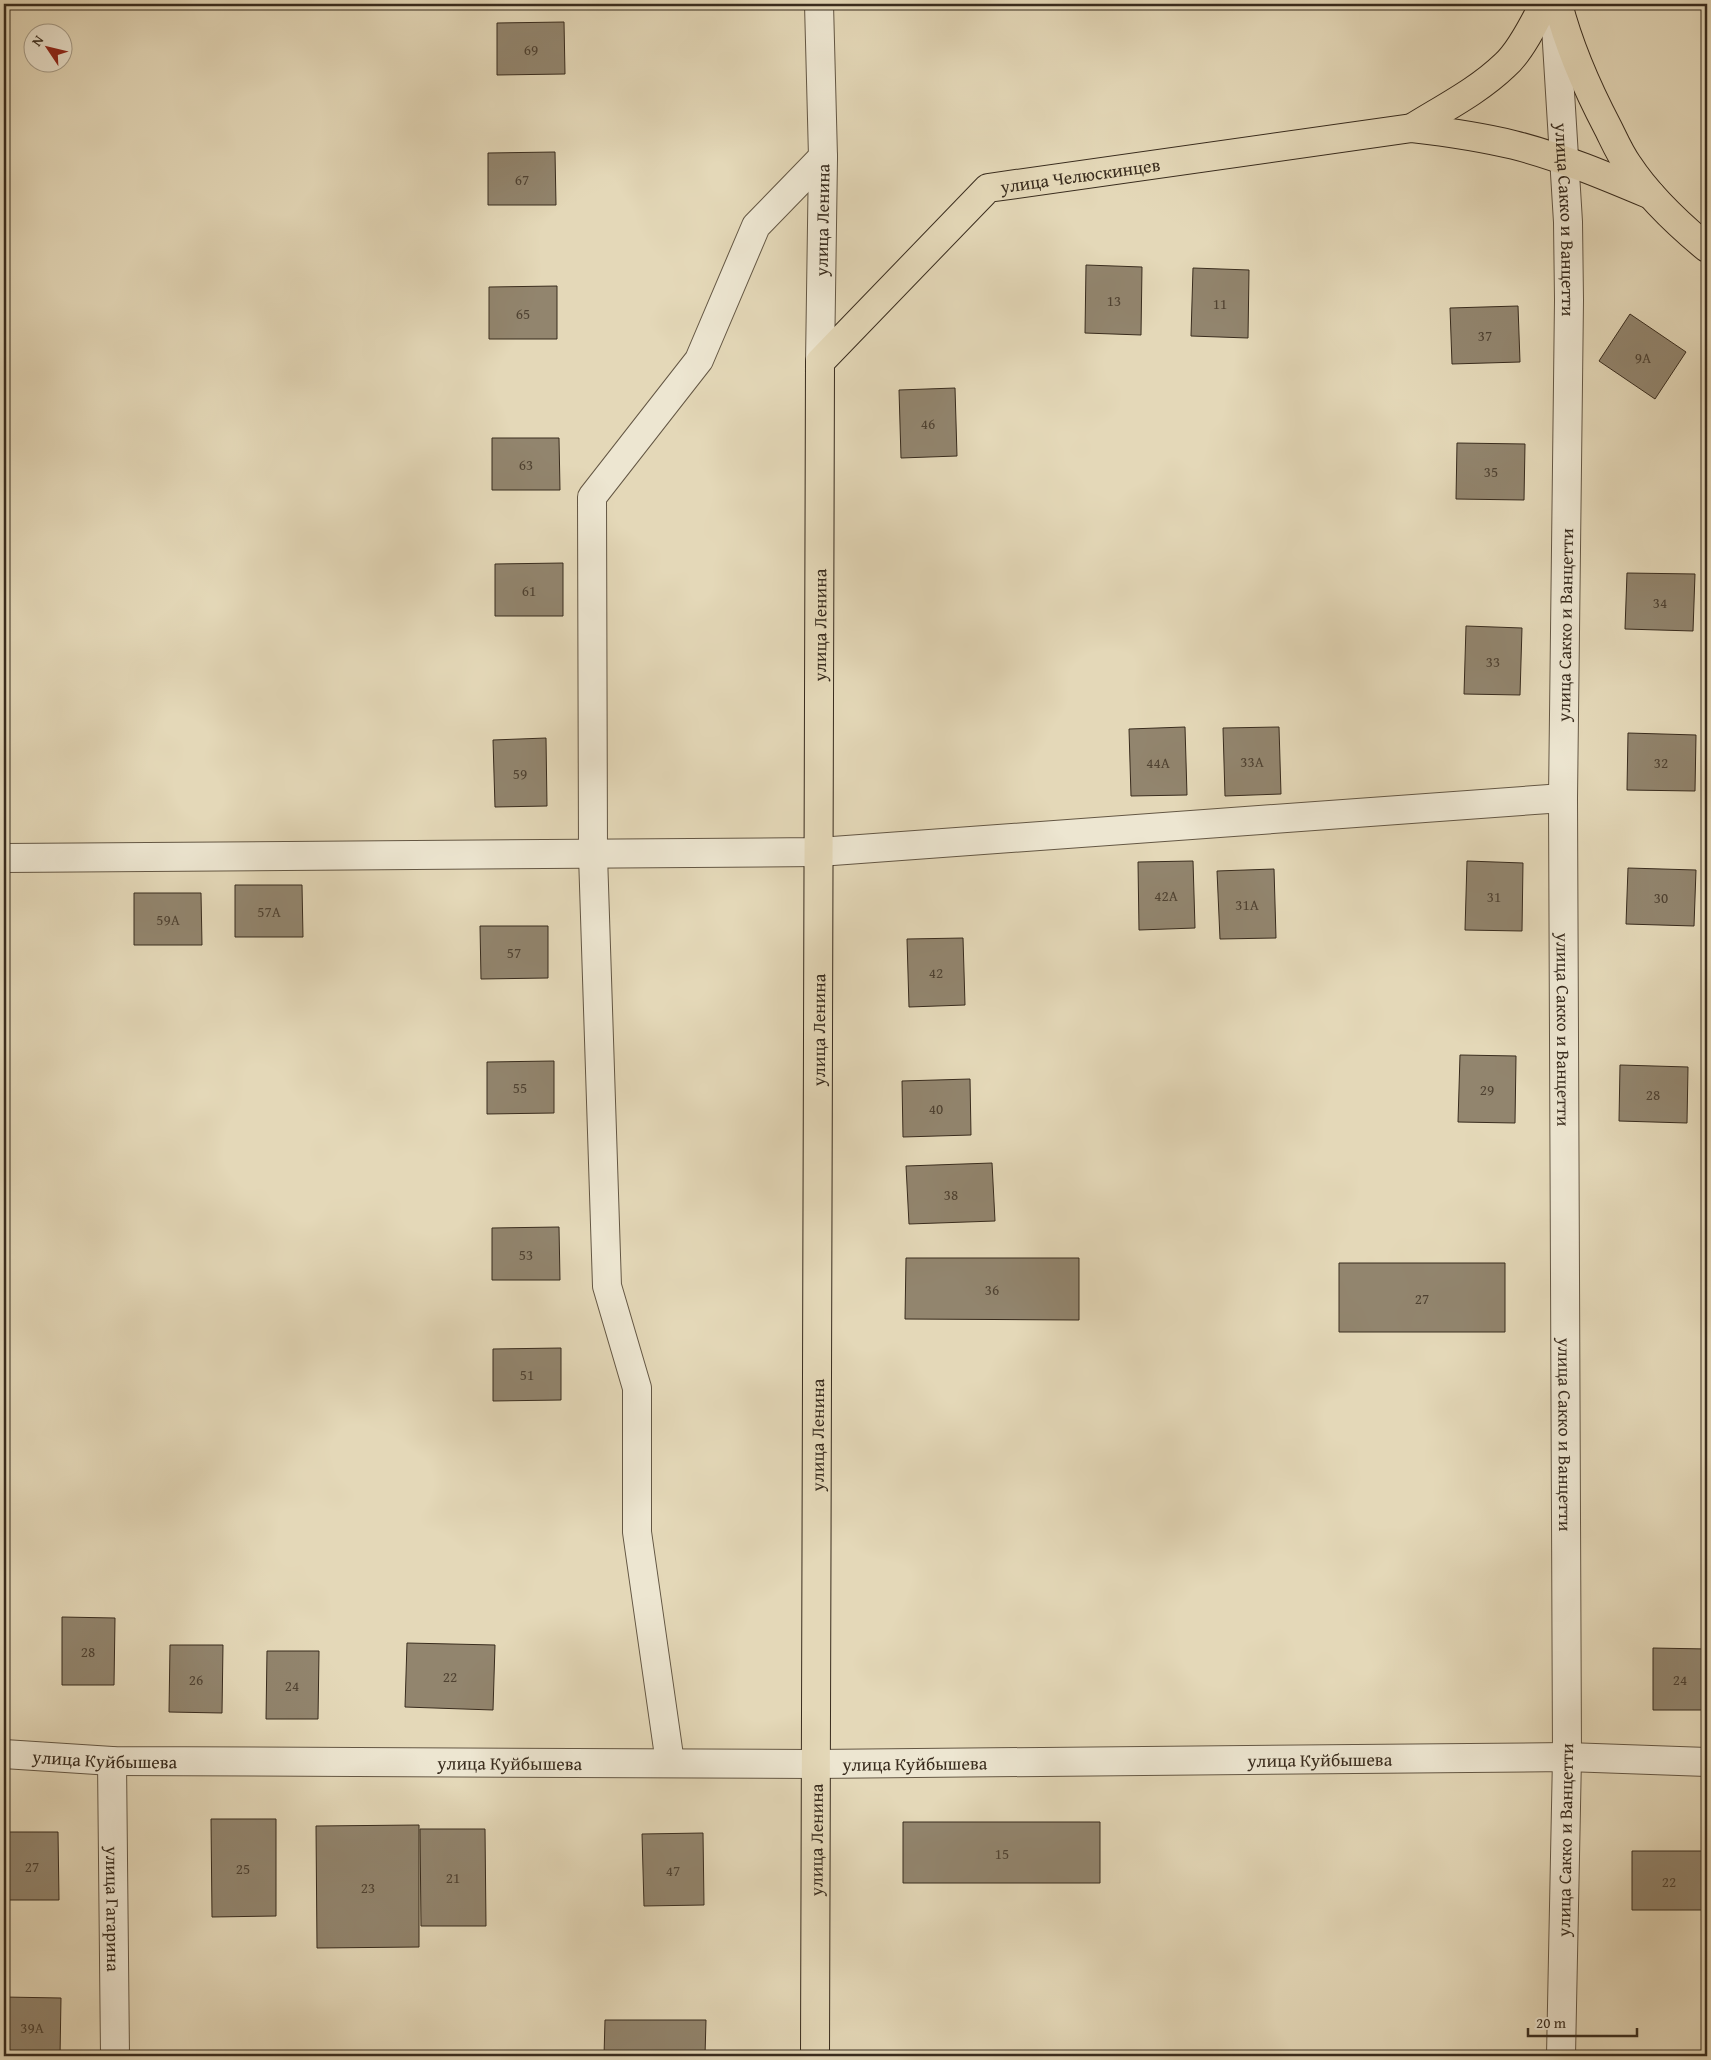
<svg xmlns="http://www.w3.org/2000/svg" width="1711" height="2060" viewBox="0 0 1711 2060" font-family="'Gentium Book Plus',serif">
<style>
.building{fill:#92856e;stroke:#392c1e}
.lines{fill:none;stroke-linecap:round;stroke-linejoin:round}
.minor-casing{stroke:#645744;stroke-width:30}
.major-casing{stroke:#392c1e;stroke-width:30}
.minor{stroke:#ede6d1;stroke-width:28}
.major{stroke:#e4d8b8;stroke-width:28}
.labels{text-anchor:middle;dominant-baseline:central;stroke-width:4;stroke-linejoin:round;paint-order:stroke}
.number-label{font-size:15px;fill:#4f4232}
.street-label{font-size:18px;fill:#392c1e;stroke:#ede6d1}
</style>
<rect width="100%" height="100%" fill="#e4d8b8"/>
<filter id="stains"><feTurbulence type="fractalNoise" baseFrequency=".004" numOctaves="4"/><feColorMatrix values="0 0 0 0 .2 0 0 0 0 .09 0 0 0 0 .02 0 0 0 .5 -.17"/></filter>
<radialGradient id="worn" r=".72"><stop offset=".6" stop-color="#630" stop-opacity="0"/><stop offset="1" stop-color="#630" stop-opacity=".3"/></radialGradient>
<!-- building -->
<path class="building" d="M564,22l1,52 -68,1v-52z
M555,152l1,53h-68v-52z
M1086,265l56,2 -1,68 -56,-2z
M1193,268l56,2 -1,68 -57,-2z
M557,286v53h-68v-52z
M1518,306l2,56 -68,2 -2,-56z
M1630,314l56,38 -31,47 -56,-38z
M955,388l2,68 -56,2 -2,-68z
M492,438h67l1,52h-68z
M1457,443l68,1 -1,56 -68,-1z
M563,563v53h-68v-52z
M1627,573l68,1 -2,57 -68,-2z
M1466,626l56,2 -2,67 -56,-1z
M1185,727l2,68 -56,1 -2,-67z
M1279,727l2,67 -56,2 -2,-68z
M1628,733l68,2 -1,56 -68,-1z
M546,738l1,68 -52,1 -2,-67z
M1193,861l2,67 -56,2 -1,-68z
M1467,861l56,2 -1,68 -57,-1z
M1628,868l68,2 -2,56 -68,-2z
M1274,869l2,69 -56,1 -3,-68z
M235,885h67l1,52h-68z
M134,893h67l1,52h-68z
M480,926h68v52l-67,1z
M963,938l2,67 -56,2 -2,-68z
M1460,1055l56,1 -1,67 -57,-1z
M554,1061v52l-67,1v-52z
M1620,1065l68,2 -1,56 -68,-2z
M970,1079l1,56 -68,2 -1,-56z
M992,1163l3,58 -86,3 -3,-58z
M559,1227l1,53h-68v-52z
M906,1258h173v62l-174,-1z
M1339,1263h166v69h-166z
M561,1348v52l-68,1v-52z
M62,1617l53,1 -1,67h-52z
M407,1643l88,2 -2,65 -88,-3z
M170,1645h53l-1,68 -53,-1z
M1653,1648l54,1v61h-54z
M267,1651h52l-1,68h-52z
M211,1819h65v97l-64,1z
M903,1822h197v61h-197z
M419,1825v122l-102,1 -1,-122z
M420,1829h65l1,97h-65z
M5,1832h53l1,68h-53z
M703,1833l1,72 -60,1 -2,-72z
M1632,1851h75v59h-75z
M4,1997l57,1 -1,58h-56z
M605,2020h101l-1,36h-101z"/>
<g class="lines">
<!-- minor casing -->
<g class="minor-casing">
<g id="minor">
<path d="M819,4l4,153 -3,205"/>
<path id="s1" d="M1555,11l13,211 1,78 -6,498 4,959 -6,299"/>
<path d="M4,858l815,-6 744,-54"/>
<path id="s2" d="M4,1754l108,7 703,3 752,-7 140,5"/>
<path id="s3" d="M112,1761l3,295"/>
<path d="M670,1763l-33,-231v-144l-30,-102 -14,-431 -1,-358 107,-137 57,-134 67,-69"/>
</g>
</g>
<!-- major casing -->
<g class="major-casing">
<g id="major">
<path d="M1558,4c11,43 29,84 50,124 6,12 12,26 20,37 21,32 50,59 79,83"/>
<path d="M1412,128c32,-20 66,-37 93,-63 15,-13 30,-43 39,-61"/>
<path id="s4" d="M815,2056l5,-1694 168,-174 424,-60c35,4 69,9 102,17 47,12 92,31 137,50"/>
</g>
</g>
<!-- minor -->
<use href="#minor" class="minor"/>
<!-- major -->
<use href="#major" class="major"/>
</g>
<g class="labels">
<!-- number labels -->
<g class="number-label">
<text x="531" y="49">69</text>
<text x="522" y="179">67</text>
<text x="1114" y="300">13</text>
<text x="1220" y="303">11</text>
<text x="523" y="313">65</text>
<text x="1485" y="335">37</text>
<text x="1643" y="357">9А</text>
<text x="928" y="423">46</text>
<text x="526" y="464">63</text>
<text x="1491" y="471">35</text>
<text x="529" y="590">61</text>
<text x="1660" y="602">34</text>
<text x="1493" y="661">33</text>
<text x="1252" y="761">33А</text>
<text x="1158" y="762">44А</text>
<text x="1661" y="762">32</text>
<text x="520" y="773">59</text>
<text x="1166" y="895">42А</text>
<text x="1494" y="896">31</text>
<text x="1661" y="897">30</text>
<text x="1247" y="904">31А</text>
<text x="269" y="911">57А</text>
<text x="168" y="919">59А</text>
<text x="514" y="952">57</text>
<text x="936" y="972">42</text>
<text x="520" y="1087">55</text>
<text x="1487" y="1089">29</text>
<text x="1653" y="1094">28</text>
<text x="936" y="1108">40</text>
<text x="951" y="1194">38</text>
<text x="526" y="1254">53</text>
<text x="992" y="1289">36</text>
<text x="1422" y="1298">27</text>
<text x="527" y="1374">51</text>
<text x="88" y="1651">28</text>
<text x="450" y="1676">22</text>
<text x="196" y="1679">26</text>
<text x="1680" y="1679">24</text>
<text x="292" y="1685">24</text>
<text x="1002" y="1853">15</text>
<text x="32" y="1866">27</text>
<text x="243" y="1868">25</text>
<text x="673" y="1870">47</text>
<text x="453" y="1877">21</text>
<text x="1669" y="1881">22</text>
<text x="368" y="1887">23</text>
<text x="32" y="2027">39А</text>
</g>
<!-- street labels -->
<g class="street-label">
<text stroke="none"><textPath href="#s4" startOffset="2029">улица Челюскинцев</textPath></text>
<text transform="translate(822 220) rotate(-89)">улица Ленина</text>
<text stroke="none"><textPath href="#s1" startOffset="209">улица Сакко и Ванцетти</textPath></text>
<text stroke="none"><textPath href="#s4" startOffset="1431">улица Ленина</textPath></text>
<text transform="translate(1565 625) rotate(-89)">улица Сакко и Ванцетти</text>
<text stroke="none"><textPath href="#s4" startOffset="1026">улица Ленина</textPath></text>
<text stroke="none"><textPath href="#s1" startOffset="1019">улица Сакко и Ванцетти</textPath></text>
<text stroke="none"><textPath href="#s4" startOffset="621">улица Ленина</textPath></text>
<text stroke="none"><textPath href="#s1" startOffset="1424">улица Сакко и Ванцетти</textPath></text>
<text stroke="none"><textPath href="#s2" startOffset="101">улица Куйбышева</textPath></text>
<text stroke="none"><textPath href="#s2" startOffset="1316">улица Куйбышева</textPath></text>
<text stroke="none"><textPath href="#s2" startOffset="506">улица Куйбышева</textPath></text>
<text stroke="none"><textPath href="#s2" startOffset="911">улица Куйбышева</textPath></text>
<text stroke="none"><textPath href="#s4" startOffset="216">улица Ленина</textPath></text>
<text transform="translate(1565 1840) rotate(-89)">улица Сакко и Ванцетти</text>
<text stroke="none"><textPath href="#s3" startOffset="148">улица Гагарина</textPath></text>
</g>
</g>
<!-- margin -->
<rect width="1711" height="2060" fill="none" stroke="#e4d8b8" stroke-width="20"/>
<rect x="5" y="5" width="1701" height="2050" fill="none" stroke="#392c1e" stroke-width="2.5"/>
<rect x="10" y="10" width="1691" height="2040" fill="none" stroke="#392c1e"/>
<!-- north arrow -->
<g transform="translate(48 48) rotate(305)"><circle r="24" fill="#ede6d1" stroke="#a59c89"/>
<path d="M0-4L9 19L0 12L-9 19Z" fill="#8f2418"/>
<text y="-8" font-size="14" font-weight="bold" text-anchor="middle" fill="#392c1e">N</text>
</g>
<!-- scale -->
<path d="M1528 2028v8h109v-8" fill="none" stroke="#392c1e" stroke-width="2.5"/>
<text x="1536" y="2028" font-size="15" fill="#392c1e" stroke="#ede6d1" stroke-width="4" paint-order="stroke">20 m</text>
<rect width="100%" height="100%" filter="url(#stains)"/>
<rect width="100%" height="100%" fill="url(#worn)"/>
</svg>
